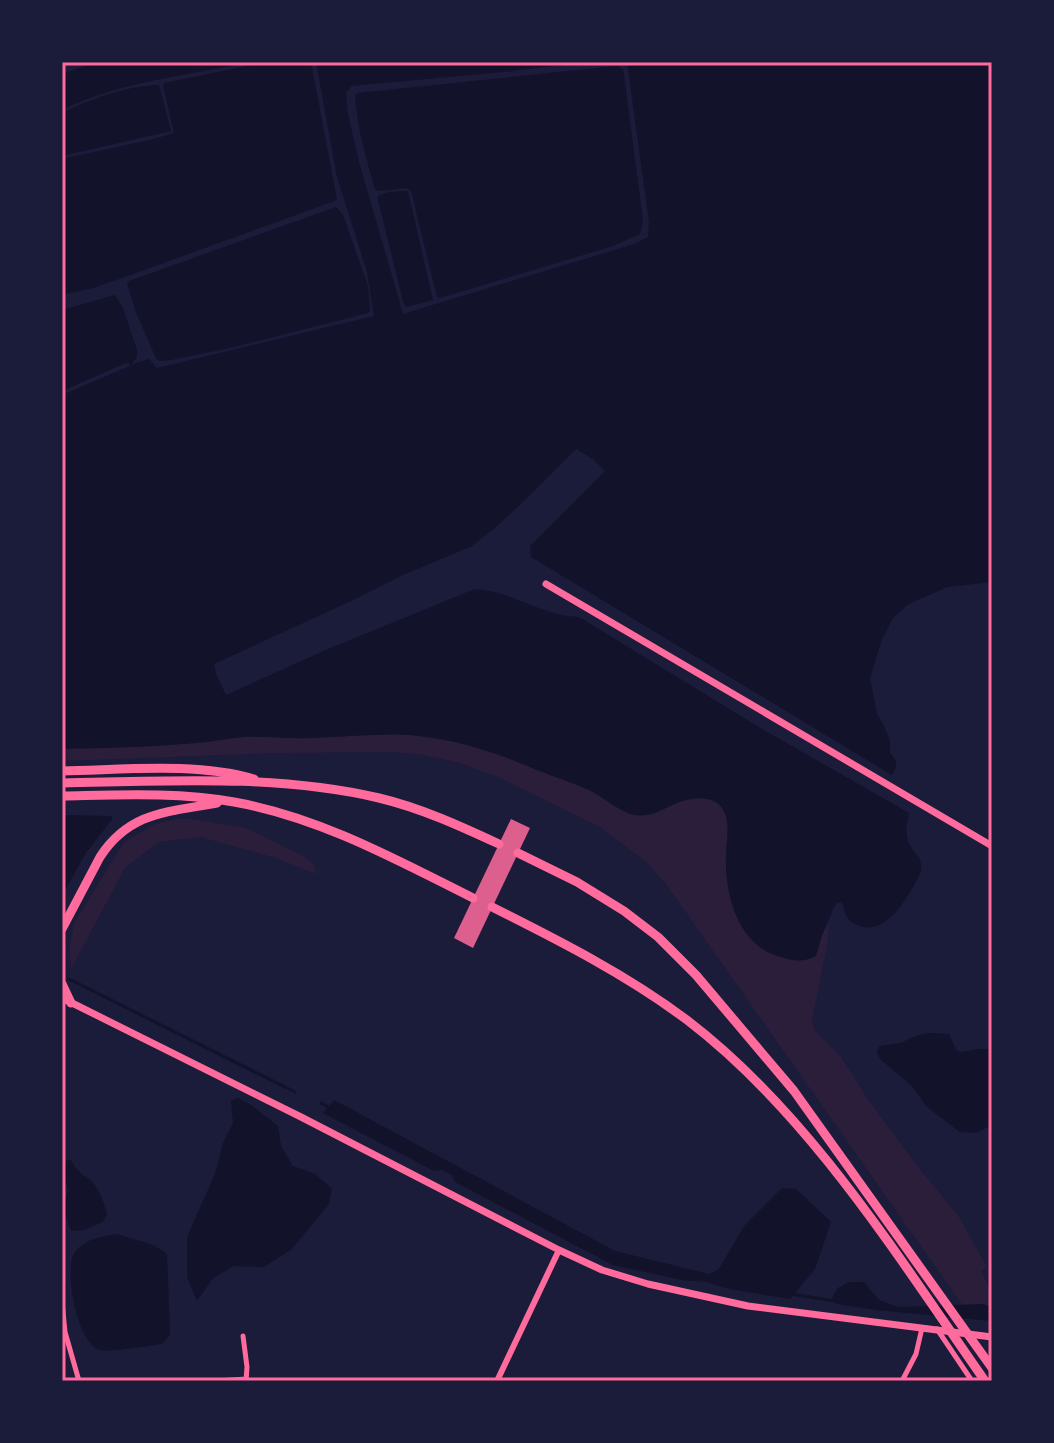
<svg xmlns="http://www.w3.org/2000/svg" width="1054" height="1443" viewBox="0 0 1054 1443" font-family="Arial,sans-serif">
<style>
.green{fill:#2a1e3b}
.water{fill:#12122b}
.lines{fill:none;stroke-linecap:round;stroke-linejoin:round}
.stream{stroke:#12122b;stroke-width:3}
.building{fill:#dd5f8e}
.minor{stroke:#ff6b9d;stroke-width:5}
.tertiary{stroke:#ff6b9d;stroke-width:6}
.secondary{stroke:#ff6b9d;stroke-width:7}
.motorway{stroke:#ff6b9d;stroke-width:9}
.neatline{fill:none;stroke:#ff6b9d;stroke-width:3}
</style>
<rect width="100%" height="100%" fill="#1b1b3a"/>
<!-- green -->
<path class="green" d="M403,734l55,8 39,11 102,41 25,17c18,-3 77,-17 90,-10 22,12 10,43 12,63 2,35 12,78 49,91 15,5 26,9 41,0l6,-20 7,-13 -1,18 -16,81 3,10 26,26 28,44 53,71 36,43 29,52 -6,4 11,22v20l-26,-3 -300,-426 -21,-23 -45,-34 -102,-50 -41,-15 -38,-8 -30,-2 -112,1 -215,8v-12l135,-6 46,-6 28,-1 19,2z
M176,819h15l55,9 61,30 7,7 2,9 -40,-16 -76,-21 -42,5 -33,26 -54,101 -1,-22 4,-24 50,-81 31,-18z"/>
<!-- water -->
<path class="water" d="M97,62h152c-62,14 -129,19 -187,48v-36z
M266,62h45l26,138 -201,73 -43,15 -31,7v-136l92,-20 20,-6 -11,-48 2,-2z
M316,62h270l-83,10 -152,14 -5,7 2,21 11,48 44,152 231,-70 14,-7 1,-15 -22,-160h365v520l-45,5 -40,18 -14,13 -11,21 -12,39 7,36 7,12 6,15v12c8,9 8,12 2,22l-361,-218 -1,-11 75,-75 -12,-12 -17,-10 -49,49 -31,29 -24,19 -69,29 -52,26 -137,63 2,10 10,21 102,-46 147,-60c37,2 67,27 104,28l183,112 147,84c-2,10 -4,19 -1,28 5,14 15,13 13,31 -10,20 -33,64 -61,54 -5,-2 -12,-5 -14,-11 -2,-4 -2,-8 -4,-12l-4,-1 -3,3 -13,30 -6,21c-15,8 -26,4 -41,-1 -37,-13 -50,-60 -49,-96 0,-15 5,-35 -2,-48 -5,-10 -15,-13 -26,-13 -25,1 -41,21 -63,17 -14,-2 -33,-19 -48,-26 -15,-7 -30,-11 -45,-17 -40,-17 -79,-31 -122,-36 -37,-4 -73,1 -109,2 -23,1 -45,-2 -67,-1 -16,1 -32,5 -48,6 -44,4 -90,5 -134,6v-354l68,-29 -1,-3h-3l-64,28v-81l53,-15 8,13 14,42v7l-4,5v2l16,-5 8,9 217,-52 -7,-44 -30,-95z
M617,66l6,3 3,21 17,131 -3,13 -27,12 -173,52 -3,-1 -26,-106 -5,-3 -28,3 -3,-2c-9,-31 -18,-62 -20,-94l3,-2z
M159,85l12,46 -109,25v-43c29,-14 64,-27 97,-28z
M408,191l25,109 -27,7 -2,-2 -26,-105v-4l10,-4z
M336,207l7,8 25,71 2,25 -2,2 -138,35 -59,12 -12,1 -3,-3 -19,-43 -10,-31 2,-3z
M62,815l49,1 2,2 -28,36 -18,33 -3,2h-2z
M928,1033l21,1c4,7 4,13 10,18 12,0 19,-6 32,-2l1,75 -16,8 -16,-1 -33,-25 -15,-21 -32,-27 -3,-7 2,-6 22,-3 14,-7z
M238,1098l13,7 27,21 3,20 12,20 22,8 17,15 -3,15 -37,45 -28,18 -30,-1 -21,12 -16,23 -10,-24v-40l28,-63 8,-31 10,-20 -2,-22z
M334,1100l281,151 94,23 10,-5 25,-43 38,-38 14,1 35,33 -16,47 -25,30 -61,-10 -22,-7 -25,-2 -69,-15 -158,-83 -3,-7 -10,-5 -8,1 -111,-58z
M71,1160c5,10 9,13 18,19 9,7 15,24 18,35l-4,8 -19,8 -13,1 -7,-21 4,-21 -2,-6 -4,-1v-21z
M118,1234c20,8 31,6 49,20l3,81 -8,9c-13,2 -51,8 -62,6 -23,-6 -36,-80 -26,-96 10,-16 27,-17 44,-20z
M849,1282h15l15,18 19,7 85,-3 9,3v14l-116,-11 -39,-6 -5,-6 6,-10z"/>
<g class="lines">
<!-- stream -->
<path class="stream" d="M69,979l226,113
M321,1103l11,6
M791,1294l44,7"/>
</g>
<!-- building -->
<path class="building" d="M511,819l19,9 -57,120 -19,-10z"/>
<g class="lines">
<!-- minor -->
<path class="minor" d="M62,1302l3,30 14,49
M937,1329l35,52
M243,1336l4,31 -1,14
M216,1381l31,-2
M902,1381l14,-27 6,-26"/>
<!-- tertiary -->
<path class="tertiary" d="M497,1381l62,-131"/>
<!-- secondary -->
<path class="secondary" d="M546,584l446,262
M62,998l239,119 258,133 43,20 46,14 100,22 244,31"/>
<!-- motorway -->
<path class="motorway" d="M62,771c61,-1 134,-9 192,8
M62,783c105,-2 214,-9 317,15 42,10 81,28 120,46
M62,796c57,-1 115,-4 172,6 85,15 163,58 239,96
M518,853l59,29 47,29 34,26 38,38 98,116 198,277
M492,907c68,34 135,68 195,113 122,93 211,237 298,361
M62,929l38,-72c30,-46 69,-45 117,-54
M62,984l9,19"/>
</g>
<!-- border -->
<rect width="1054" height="1443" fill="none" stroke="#1b1b3a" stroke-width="128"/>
<rect x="64" y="64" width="926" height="1315" class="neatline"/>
</svg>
